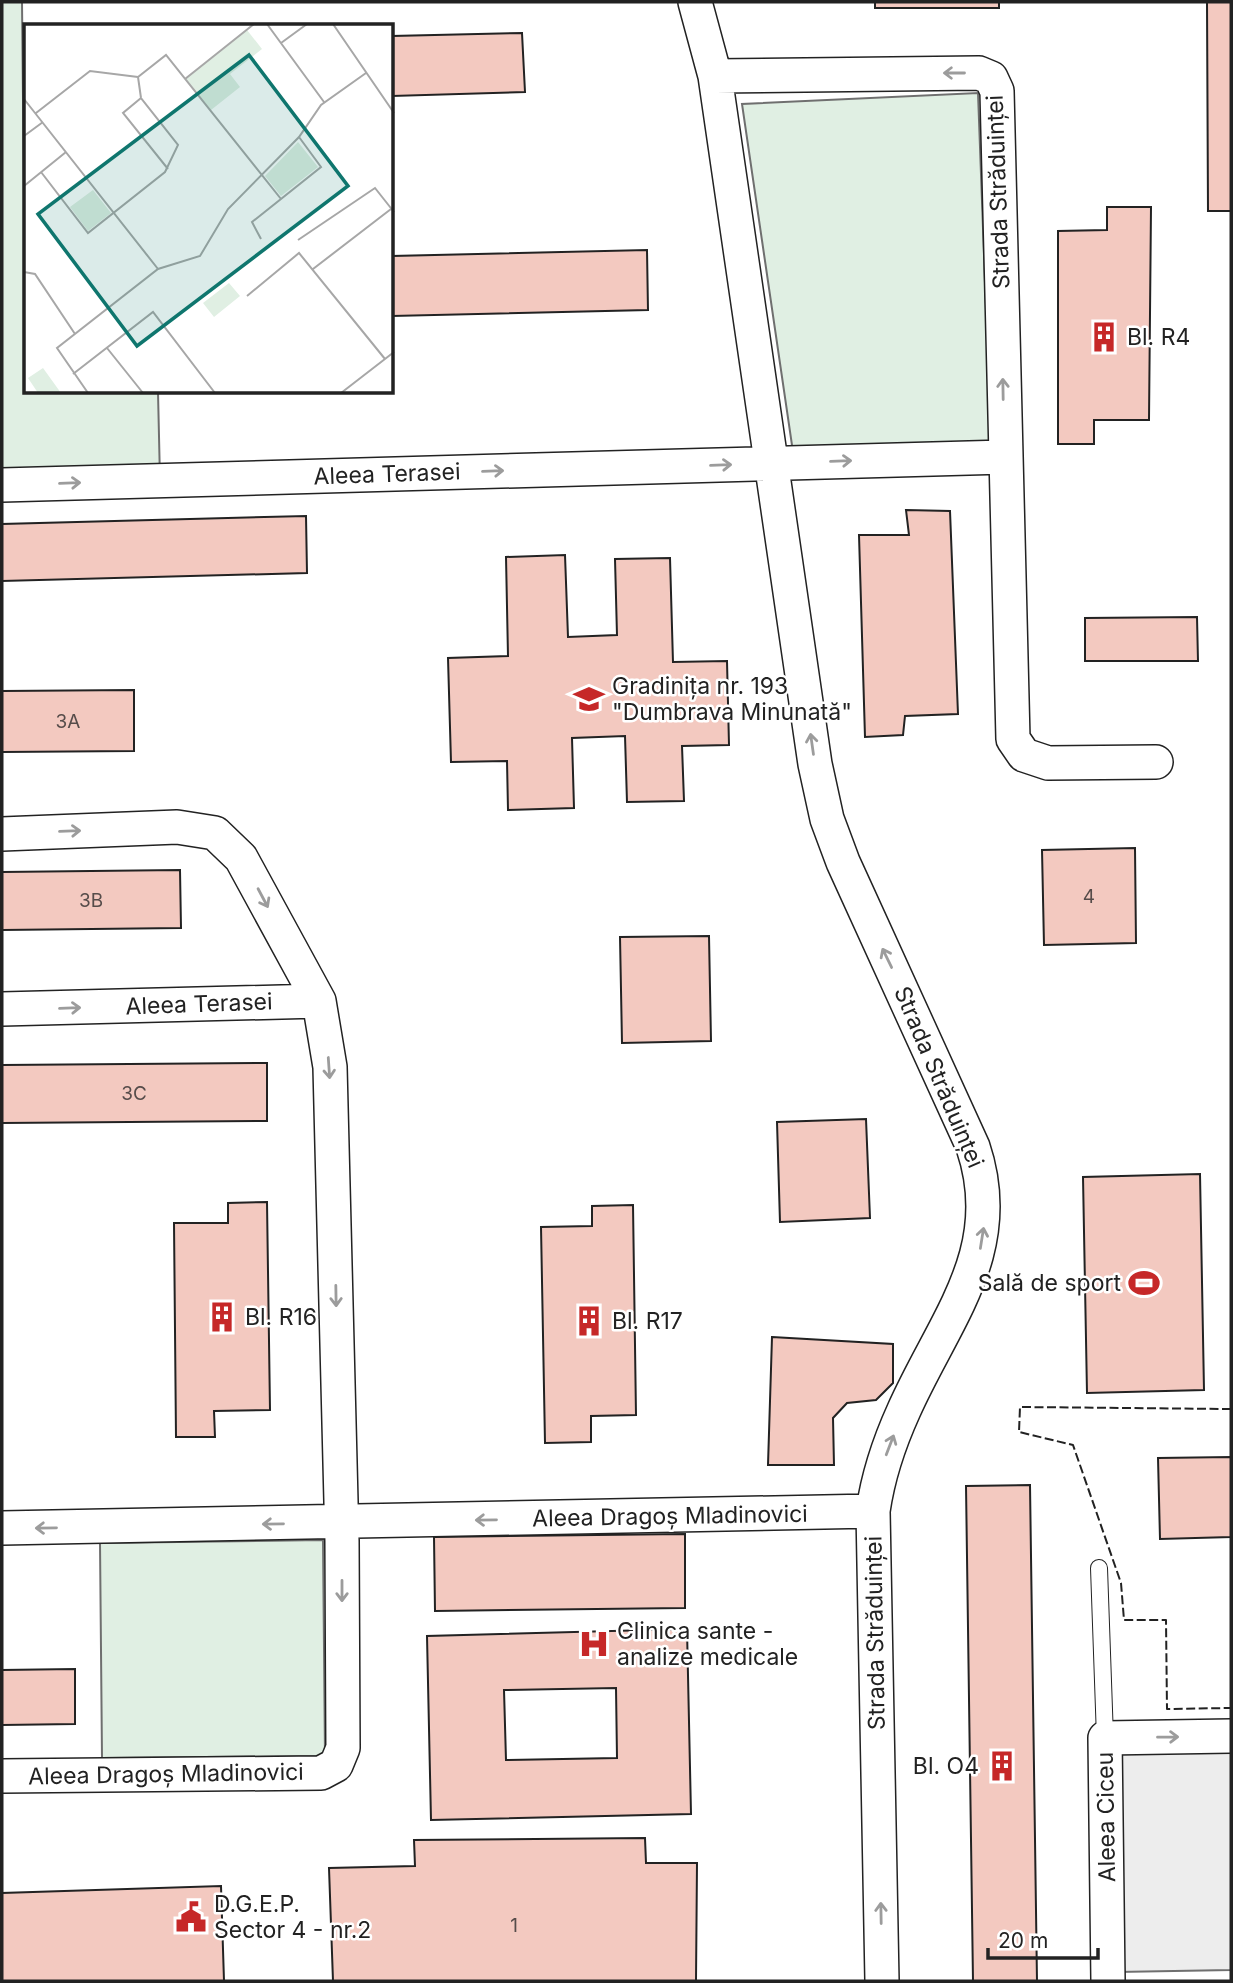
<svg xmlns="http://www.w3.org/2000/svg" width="1233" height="1983" viewBox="0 0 1233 1983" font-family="Inter,sans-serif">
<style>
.green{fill:#e0efe3;stroke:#6f6f6f;stroke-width:2}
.parking{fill:#ededed;stroke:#6f6f6f;stroke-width:2}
.building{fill:#f3c9c0;stroke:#222;stroke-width:2;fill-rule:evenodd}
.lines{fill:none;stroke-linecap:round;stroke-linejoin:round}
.lane-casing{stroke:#222;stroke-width:18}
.street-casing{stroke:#222;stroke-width:36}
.lane{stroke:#fff;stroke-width:16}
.street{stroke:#fff;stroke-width:33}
.fence{stroke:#222;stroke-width:2;stroke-dasharray:9 3.5;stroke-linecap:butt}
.oneway{stroke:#9c9c9c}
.labels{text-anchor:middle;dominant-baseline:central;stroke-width:5;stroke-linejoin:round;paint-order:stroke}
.number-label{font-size:19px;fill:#564c4a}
.street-label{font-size:23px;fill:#222;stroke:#fff}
.poi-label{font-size:23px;fill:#222;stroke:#fff;text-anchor:start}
.inset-road{fill:none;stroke:#a7a7a7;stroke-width:2}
.view{fill:#0f766e;fill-opacity:0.15;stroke:#0f766e;stroke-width:3.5}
.inset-edge{fill:none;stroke:#222;stroke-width:3.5}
</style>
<rect width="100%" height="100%" fill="#fff"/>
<!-- green -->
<path class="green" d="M2,2h20l4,390h132l2,88 -158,5z
M978,93l13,352 -198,7 -51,-348z
M323,1540l2,216 -223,2 -2,-215z"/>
<!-- parking -->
<path class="parking" d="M1231,1741v229l-114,2 -4,-229z"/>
<!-- building -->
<path class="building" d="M875,2h124v6h-124z
M1207,2h24v209h-23z
M522,33l3,59 -133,4v-60z
M1107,207h44l-2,213h-55v24h-36v-213l49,-1z
M647,250l1,60 -256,6v-60z
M906,510l44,1 8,203 -53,2 -2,19 -38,2 -6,-202h50z
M306,516l1,57 -305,8v-57z
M565,555l3,82 49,-2 -2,-76 55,-1 3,104 54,-1 2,84 -47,1 2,55 -57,1 -2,-66 -53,2 2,70 -66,2 -1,-49 -56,1 -3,-104 60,-2 -2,-99z
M1197,617l1,44h-113v-43z
M134,690v61l-132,1v-61z
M1135,848l1,95 -92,2 -2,-95z
M180,870l1,58 -179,2v-58z
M709,936l2,105 -89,2 -2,-106z
M267,1063v58l-265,2v-58z
M866,1119l4,99 -90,4 -3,-100z
M1200,1174l4,216 -117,3 -4,-216z
M267,1202l3,208 -56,1 1,26h-39l-2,-214h54v-20z
M633,1205l3,210 -45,1v26l-46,1 -4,-216 51,-1v-20z
M772,1337l121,7v39l-17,17 -29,3 -14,15 1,47h-66z
M1231,1457v80l-71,2 -2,-81z
M1030,1485l7,496h-64l-7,-495z
M685,1534v74l-250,3 -1,-74z
M687,1629l4,185 -260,6 -4,-184zM616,1688l1,70 -111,2 -2,-70z
M75,1669v55l-73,1v-55z
M645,1838l1,25h51l-1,118h-363l-4,-113 86,-2 -1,-26z
M221,1886l3,95h-222v-88z"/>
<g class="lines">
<!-- lane casing -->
<g class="lane-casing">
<path id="lane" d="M1099,1568l6,170"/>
</g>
<!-- street casing -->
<g class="street-casing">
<path id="street" d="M695,2l20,74 100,688 12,55 16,43 130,285c35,104 -29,173 -69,263 -15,33 -26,66 -31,101l9,470
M715,76l264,-3 12,5 6,13 16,648 11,16 24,8 108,-1
M2,485l1003,-28
M2,834l175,-7 38,6 26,25 78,143 11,66 12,474 1,207 -7,17 -15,8 -319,3
M2,1009l317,-8
M2,1528l871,-17
M1108,1981l-3,-243 126,-2"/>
</g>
<!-- lane -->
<use href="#lane" class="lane"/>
<!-- street -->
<use href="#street" class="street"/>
<!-- fence -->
<path class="fence" d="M1231,1409l-211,-2 -1,25 54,13 48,138 3,37h42l1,89 64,-1"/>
</g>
<!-- one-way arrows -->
<defs><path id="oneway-shaft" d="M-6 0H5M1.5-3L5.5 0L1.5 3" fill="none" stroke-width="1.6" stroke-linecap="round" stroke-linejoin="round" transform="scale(1.75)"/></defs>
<g class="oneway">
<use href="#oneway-shaft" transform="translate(954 73) rotate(180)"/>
<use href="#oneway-shaft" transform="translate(1003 389) rotate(-91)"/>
<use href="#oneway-shaft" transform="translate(841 461) rotate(-2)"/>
<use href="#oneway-shaft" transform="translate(721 465) rotate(-2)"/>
<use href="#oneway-shaft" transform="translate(493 471) rotate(-2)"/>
<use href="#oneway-shaft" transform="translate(70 483) rotate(-2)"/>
<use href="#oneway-shaft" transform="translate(812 744) rotate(-98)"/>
<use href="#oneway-shaft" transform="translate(70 831) rotate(-2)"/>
<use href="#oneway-shaft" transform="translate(263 898) rotate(62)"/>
<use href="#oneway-shaft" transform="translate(887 958) rotate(-116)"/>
<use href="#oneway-shaft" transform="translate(70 1008) rotate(-2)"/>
<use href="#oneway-shaft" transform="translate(329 1068) rotate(86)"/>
<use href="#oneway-shaft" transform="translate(982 1238) rotate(-81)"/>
<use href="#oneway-shaft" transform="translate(336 1296) rotate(89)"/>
<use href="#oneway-shaft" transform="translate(890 1445) rotate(-69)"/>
<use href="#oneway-shaft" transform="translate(486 1520) rotate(179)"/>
<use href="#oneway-shaft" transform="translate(273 1524) rotate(179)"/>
<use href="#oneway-shaft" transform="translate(46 1528) rotate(179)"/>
<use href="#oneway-shaft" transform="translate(342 1591) rotate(90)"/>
<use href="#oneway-shaft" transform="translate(1168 1737) rotate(-1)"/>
<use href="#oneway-shaft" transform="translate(881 1913) rotate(-91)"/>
</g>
<!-- icons -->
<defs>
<g id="building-bare" transform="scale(2.415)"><path d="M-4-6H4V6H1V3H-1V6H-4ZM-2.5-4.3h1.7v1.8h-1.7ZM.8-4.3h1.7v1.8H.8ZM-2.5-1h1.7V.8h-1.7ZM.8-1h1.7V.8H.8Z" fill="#c62828" stroke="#fff" stroke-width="2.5" paint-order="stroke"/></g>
<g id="school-bare" transform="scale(2.415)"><path d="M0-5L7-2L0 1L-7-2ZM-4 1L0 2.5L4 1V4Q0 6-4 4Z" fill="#c62828" stroke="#fff" stroke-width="2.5" paint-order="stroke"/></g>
<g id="stadium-bare" transform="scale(2.415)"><path d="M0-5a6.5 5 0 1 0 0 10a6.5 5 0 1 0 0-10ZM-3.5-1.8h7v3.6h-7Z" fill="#c62828" stroke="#fff" stroke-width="2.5" paint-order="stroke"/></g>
<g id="hospital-bare" transform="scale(2.415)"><path d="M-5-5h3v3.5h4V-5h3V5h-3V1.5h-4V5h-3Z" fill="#c62828" stroke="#fff" stroke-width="2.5" paint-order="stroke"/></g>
<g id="civic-bare" transform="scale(2.415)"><path d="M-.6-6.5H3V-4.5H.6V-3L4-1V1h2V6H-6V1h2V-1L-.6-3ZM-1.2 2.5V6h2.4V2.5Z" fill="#c62828" stroke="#fff" stroke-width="2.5" paint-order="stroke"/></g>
</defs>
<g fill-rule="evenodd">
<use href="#building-bare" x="1104" y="337"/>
<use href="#school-bare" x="589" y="699"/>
<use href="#stadium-bare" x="1144" y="1283"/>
<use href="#building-bare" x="222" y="1317"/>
<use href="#building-bare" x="589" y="1321"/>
<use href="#hospital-bare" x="594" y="1644"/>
<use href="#building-bare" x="1002" y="1766"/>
<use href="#civic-bare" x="191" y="1917"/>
</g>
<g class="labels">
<!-- number labels -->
<g class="number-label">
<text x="68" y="721">3A</text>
<text x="1089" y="896">4</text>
<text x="91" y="900">3B</text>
<text x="134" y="1093">3C</text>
<text x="514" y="1925">1</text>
</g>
<!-- street labels -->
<g class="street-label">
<text transform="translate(998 192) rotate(-92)">Strada Străduinței</text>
<text transform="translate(387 474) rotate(-2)">Aleea Terasei</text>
<text transform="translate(199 1004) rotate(-2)">Aleea Terasei</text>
<text transform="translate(939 1077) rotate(67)">Strada Străduinței</text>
<text transform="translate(670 1516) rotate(-1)">Aleea Dragoș Mladinovici</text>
<text transform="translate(875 1633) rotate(-91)">Strada Străduinței</text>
<text transform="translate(166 1774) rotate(-1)">Aleea Dragoș Mladinovici</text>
<text transform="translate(1106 1817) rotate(-91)">Aleea Ciceu</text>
</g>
<!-- poi labels -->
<g class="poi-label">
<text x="1127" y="337">Bl. R4</text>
<text x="612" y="686">Gradinița nr. 193<tspan x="612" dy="26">"Dumbrava Minunată"</tspan></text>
<text x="1121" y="1283" text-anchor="end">Sală de sport</text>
<text x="245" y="1317">Bl. R16</text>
<text x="612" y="1321">Bl. R17</text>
<text x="617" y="1631">Clinica sante -<tspan x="617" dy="26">analize medicale</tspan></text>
<text x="979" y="1766" text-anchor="end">Bl. O4</text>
<text x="214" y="1904">D.G.E.P.<tspan x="214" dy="26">Sector 4 - nr.2</tspan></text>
</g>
</g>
<!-- overview -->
<g transform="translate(24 24)">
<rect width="369" height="369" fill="#fff"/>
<path d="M223,6l15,19 -32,25 10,13 -29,23 -26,-31zM274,118l20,25 -37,29 -16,-20zM69,166l18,23 -23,18 -18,-24zM205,259l11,13 -26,21 -11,-14zM19,344l18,25h-23l-10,-15z" fill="#e0efe3"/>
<path class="inset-road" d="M243,0l57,78M309,0l61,89M257,19l26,-19M114,53l28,-22 115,144M161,55l69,-55M117,74l-18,15 45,56M0,75l134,170M12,89l54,-42 48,6M0,112l19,-14M17,148l47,61 77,-61 13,-27 -37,-47 -3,-21M0,162l42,-34M237,215l-9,-17 69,-55 -22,-30M274,216l77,-52 19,24M289,245l78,-60M0,248l11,2 40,60M223,272l52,-43 86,106M83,324l36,45M49,350l80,-62 62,81M64,369l-31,-45 101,-79 42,-13 28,-47 71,-72 22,-32 45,-32M317,369l53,-41"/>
<path class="view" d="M225,31l99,131 -211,160 -99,-132z"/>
<rect width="369" height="369" class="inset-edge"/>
</g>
<!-- border -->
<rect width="1233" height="1983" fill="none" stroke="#222222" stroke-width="7"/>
<!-- scale -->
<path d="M988 1948v10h110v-10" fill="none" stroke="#222222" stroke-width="3.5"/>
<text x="998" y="1948" font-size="21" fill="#222222" stroke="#ffffff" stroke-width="5" paint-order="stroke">20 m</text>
</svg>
